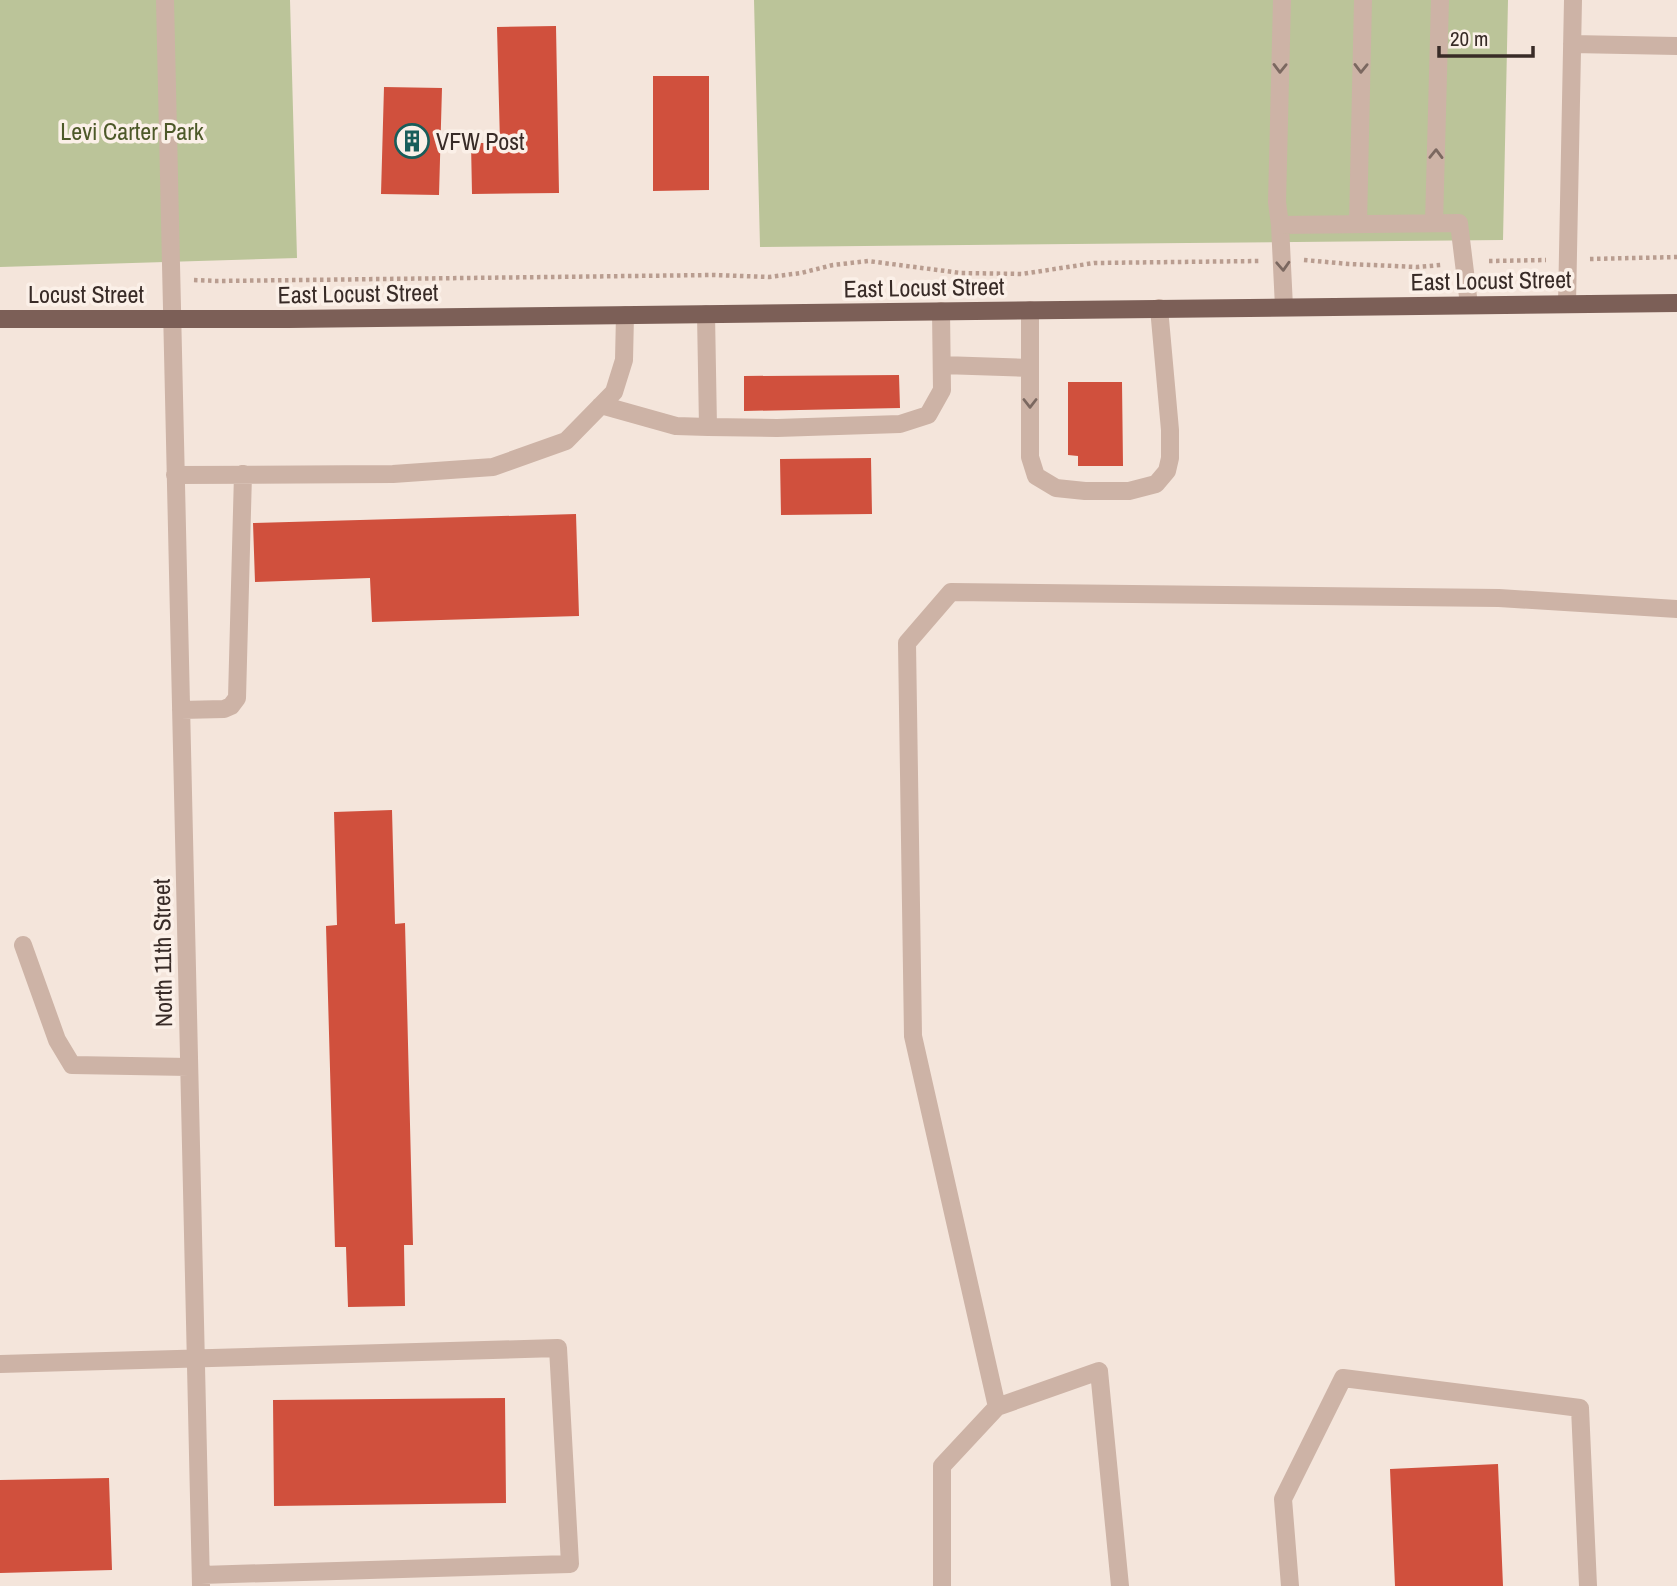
<svg xmlns="http://www.w3.org/2000/svg" width="1677" height="1586" viewBox="0 0 1677 1586" font-family="'Archivo Narrow',sans-serif">
<style>
.green{fill:#bbc499}
.building{fill:#d0503d}
.lines{fill:none;stroke-linecap:round;stroke-linejoin:round}
.path{stroke:#b99d90;stroke-width:4.5;stroke-dasharray:3.5 3.5;stroke-linecap:butt}
.minor{stroke:#cdb3a6;stroke-width:18}
.major{stroke:#7c5f57;stroke-width:18}
.oneway{stroke:#7b6860}
.labels{text-anchor:middle;dominant-baseline:central;stroke-width:7;stroke-linejoin:round;paint-order:stroke}
.park-label{font-size:24px;fill:#4d5929;stroke:#fbf0e8}
.poi-label{font-size:24px;fill:#382b27;stroke:#fbf0e8;text-anchor:start}
.street-label{font-size:24px;fill:#382b27;stroke:#fbf0e8}
</style>
<rect width="100%" height="100%" fill="#f4e5db"/>
<!-- green -->
<path class="green" d="M0,0h290l7,258 -297,9z
M754,0h754l-5,240 -743,7z"/>
<!-- building -->
<path class="building" d="M556,26l3,167 -87,1 -1,-51h29l-3,-116z
M653,76h56v114l-56,1z
M384,87l58,1 -3,107 -58,-1z
M899,375l1,33 -156,3v-35z
M1068,382h54l1,84h-45v-10l-10,-1z
M871,458l1,56 -91,1 -1,-56z
M576,514l3,102 -207,6 -2,-44 -115,4 -2,-59z
M392,810l3,114 10,-1 8,322h-9l1,61 -57,1 -2,-60h-11l-9,-321 11,-1 -3,-113z
M505,1398l1,105 -232,3 -1,-106z
M1498,1464l5,122h-108l-5,-117z
M109,1478l3,92 -112,3v-93z"/>
<g class="lines">
<!-- path -->
<path class="path" d="M1590,259l87,-2
M1304,260l45,4 68,3 24,-2
M1489,261l57,-1
M194,280l23,1 497,-6 55,2 32,-4 32,-8 35,-4 93,12 61,1 72,-11 166,-2"/>
<!-- minor -->
<path class="minor" d="M165,0l36,1586
M1282,0l-5,202 3,23 4,82
M1572,44l105,2
M1434,223l6,-223
M1358,224l5,-224
M1280,225l179,-2 10,82
M1567,304l6,-304
M1030,310v147l6,19 20,12 29,3h44l27,-7 11,-13 3,-13v-28l-11,-122
M706,314l2,113
M942,365l88,3
M601,405l75,21 32,1 69,1 123,-4 28,-9 14,-25 -1,-79
M175,475l218,-1 100,-7 73,-26 48,-49 10,-32 1,-45
M181,710l43,-1 7,-3 6,-8 6,-224
M23,945l34,95 15,25 117,2
M0,1364l558,-16 12,216 -369,11
M997,1407l-84,-371 -6,-393 44,-51 548,6 178,11
M942,1586v-120l55,-59 102,-36 21,215
M1290,1586l-7,-87 60,-121 237,30 8,178"/>
<!-- major -->
<path class="major" d="M0,319h289l1388,-16"/>
</g>
<!-- one-way arrows -->
<defs><path id="oneway-chevron" d="M-2-3.5L2.5 0L-2 3.5" fill="none" stroke-width="1.6" stroke-linecap="round" stroke-linejoin="round" transform="scale(1.75)"/></defs>
<g class="oneway">
<use href="#oneway-chevron" transform="translate(1280 68) rotate(91)"/>
<use href="#oneway-chevron" transform="translate(1361 68) rotate(91)"/>
<use href="#oneway-chevron" transform="translate(1436 154) rotate(-89)"/>
<use href="#oneway-chevron" transform="translate(1283 266) rotate(87)"/>
<use href="#oneway-chevron" transform="translate(1030 403) rotate(90)"/>
</g>
<!-- icons -->
<defs>
<g id="building-ring" transform="scale(1.75)"><circle r="9.5" fill="#fbf0e8" stroke="#195d5a" stroke-width="1.5"/><path d="M-4-6H4V6H1V3H-1V6H-4ZM-2.5-4.3h1.7v1.8h-1.7ZM.8-4.3h1.7v1.8H.8ZM-2.5-1h1.7V.8h-1.7ZM.8-1h1.7V.8H.8Z" fill="#195d5a"/></g>
</defs>
<g fill-rule="evenodd">
<use href="#building-ring" x="412" y="141"/>
</g>
<g class="labels">
<!-- park labels -->
<g class="park-label">
<text x="132" y="131">Levi Carter Park</text>
</g>
<!-- poi labels -->
<g class="poi-label">
<text x="436" y="141">VFW Post</text>
</g>
<!-- street labels -->
<g class="street-label">
<text transform="translate(1491 280) rotate(-1)">East Locust Street</text>
<text transform="translate(924 287) rotate(-1)">East Locust Street</text>
<text transform="translate(358 293) rotate(-1)">East Locust Street</text>
<text x="86" y="294">Locust Street</text>
<text transform="translate(162 953) rotate(-91)">North 11th Street</text>
</g>
</g>
<!-- scale -->
<path d="M1439 46v10h94v-10" fill="none" stroke="#382b27" stroke-width="3.5"/>
<text x="1450" y="46" font-size="21" fill="#382b27" stroke="#fbf0e8" stroke-width="5" paint-order="stroke">20 m</text>
</svg>
